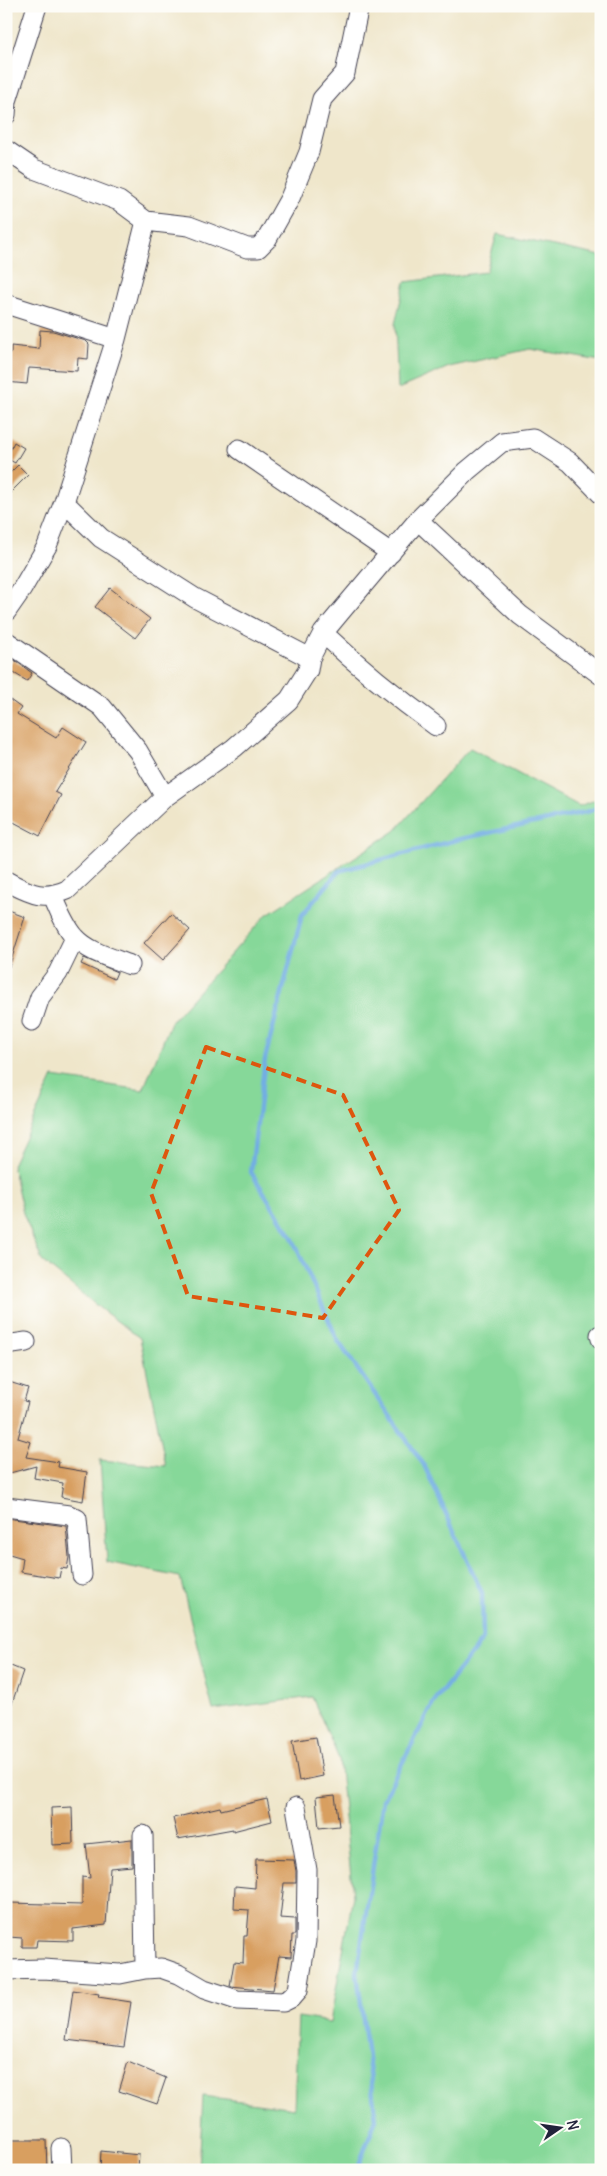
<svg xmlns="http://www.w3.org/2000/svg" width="607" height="2176" viewBox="0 0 607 2176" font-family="Delius,sans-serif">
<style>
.green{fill:#86d899;stroke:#547d6a}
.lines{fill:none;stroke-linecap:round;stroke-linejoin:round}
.stream{stroke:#72aee3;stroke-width:4.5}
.building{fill:#d89f60}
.street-casing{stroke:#413f50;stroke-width:21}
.street{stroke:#fff;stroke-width:19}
.marked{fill:none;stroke:#de560e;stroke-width:4;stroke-dasharray:10 6;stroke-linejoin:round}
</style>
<rect width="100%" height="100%" fill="#fdfcf7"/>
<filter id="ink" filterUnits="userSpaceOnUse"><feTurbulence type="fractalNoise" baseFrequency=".02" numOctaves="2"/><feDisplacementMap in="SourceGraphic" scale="10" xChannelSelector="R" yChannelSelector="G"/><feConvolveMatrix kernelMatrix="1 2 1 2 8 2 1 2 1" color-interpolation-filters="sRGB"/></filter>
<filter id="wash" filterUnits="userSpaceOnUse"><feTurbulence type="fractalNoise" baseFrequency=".0096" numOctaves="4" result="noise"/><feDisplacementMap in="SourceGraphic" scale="20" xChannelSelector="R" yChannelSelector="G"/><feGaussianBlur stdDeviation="1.12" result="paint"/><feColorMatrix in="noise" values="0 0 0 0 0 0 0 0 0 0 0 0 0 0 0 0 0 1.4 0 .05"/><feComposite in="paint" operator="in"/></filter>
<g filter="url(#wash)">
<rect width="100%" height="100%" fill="#efe6ca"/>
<!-- green -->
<path class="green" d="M497,234l104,22v105l-71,-12 -81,18 -51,22 -3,-65 10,-42 81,-10z
M470,748l109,58 22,-8v1372h-402l4,-74 91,12 4,-91 32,5 23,-126 -14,-137 -27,-62 -99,13 -33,-133 -73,-15 -7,-102 66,6 -26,-128 -38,-28 -60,-49 -19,-48 -11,-48 41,-88 90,13 28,-68 95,-107 129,-84z"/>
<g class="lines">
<!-- stream -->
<path class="stream" d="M357,2170l19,-51 -19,-146 26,-173 51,-98 49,-63 -1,-46 -58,-128 -86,-124 -46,-104 -41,-65 14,-113 37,-144 37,-44 117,-31 134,-29 11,-5"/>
</g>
<g id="blocks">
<!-- building -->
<path class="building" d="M40,330l13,1 33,10 3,3 -1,15 -10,-1 -1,13 -48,-3 -2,16 -21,-2v-29h5v-7l28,3z
M14,442l10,6 -9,15 -9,-5z
M18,465l10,10 -22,22v-20z
M110,588l40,31 -15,19 -40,-31z
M13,659l19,14 -5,8 -20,-12z
M6,697l15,11 -4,6 39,24 7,-11 23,15 -31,50 6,3 -21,41 -34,-18z
M6,910l19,7 -16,50h-3z
M171,913l19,17 -27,30 -19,-17z
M84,958l33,14 -3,7 -33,-15z
M6,1381l22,7 -4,13 4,1 -10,36 13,4 -5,15 33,5 -1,5 29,5 -4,29 -22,-4 2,-14 -29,-5 2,-12 -30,8z
M6,1518l60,8 3,31 -2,12 -6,-1 -2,10 -38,-6 2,-14 -17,-5z
M6,1664l17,7 -15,44h-2z
M316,1737l7,39 -24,5 -7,-40z
M335,1795l4,31 -20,2 -3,-31z
M267,1799l5,22 -39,10v-2l-55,10 -5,-21 47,-11 1,3z
M72,1807l1,37 -21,1 -1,-37z
M132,1839v27l-22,2 -4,57 -33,4v12l-36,-1 -1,7h-14v-9l-13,-1 1,-34 72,2v-28l8,1 -4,-34z
M256,1859l38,1 2,11v12h-12l-4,35 15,1v16h-3l-1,22 -12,-1 -6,34 -43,-4 4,-24 9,1 1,-27h3l2,-26 -15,-1 1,-23 20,2z
M73,1990l26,4 -1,3 33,5 -7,45 -58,-7z
M128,2062l38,16 -9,26 -38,-13z
M6,2140h40l1,30h-41z
M101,2151l38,4 -1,15h-38z"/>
</g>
</g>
<g filter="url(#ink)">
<use href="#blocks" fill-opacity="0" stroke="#413f50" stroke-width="1"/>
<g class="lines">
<!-- street casing -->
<g class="street-casing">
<path id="street" d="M6,115l1,-14 30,-95
M6,150l28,19 85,32 27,20 -30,118 -52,163 -17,44 -25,43 -16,23
M146,221l43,5 58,22h11l9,-9 23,-41 19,-46 13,-53 23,-26 14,-67
M6,304l110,35
M239,449l152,104
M64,502l37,36 94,60 115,60
M418,520l102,95 81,60
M323,633c36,34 73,64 113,93
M6,641l96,66 36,44 27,46
M6,881c24,12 35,20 61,9l98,-93 69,-49 55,-48 19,-30 2,-12 13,-25 20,-24 75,-89 49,-49 35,-29 31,-4 37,24 31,32
M53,896c6,14 12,30 22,41 13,15 37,21 55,28
M32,1021l8,-24 18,-24 17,-35
M600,1335l1,4
M6,1345l20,-3
M6,1507l63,8 8,4 5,56
M143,1835l2,134
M6,1970l37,-1 77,5 25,-5 16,-1 17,6 26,15 33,11 46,2 8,-4 7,-8 8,-49 1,-71 -11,-63
M61,2148l1,22"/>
</g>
<!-- street -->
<use href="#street" class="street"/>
</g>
</g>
<!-- marked area -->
<path class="marked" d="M206,1047l137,48 56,115 -76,108 -135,-22 -37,-103z"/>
<!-- margin -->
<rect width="607" height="2176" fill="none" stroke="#fdfcf7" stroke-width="25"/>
<!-- north arrow -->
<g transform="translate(560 2128) rotate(77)" stroke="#fdfcf7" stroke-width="4" paint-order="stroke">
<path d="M0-4L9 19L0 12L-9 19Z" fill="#22223b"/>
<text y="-8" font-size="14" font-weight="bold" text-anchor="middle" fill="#22223b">N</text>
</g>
</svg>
